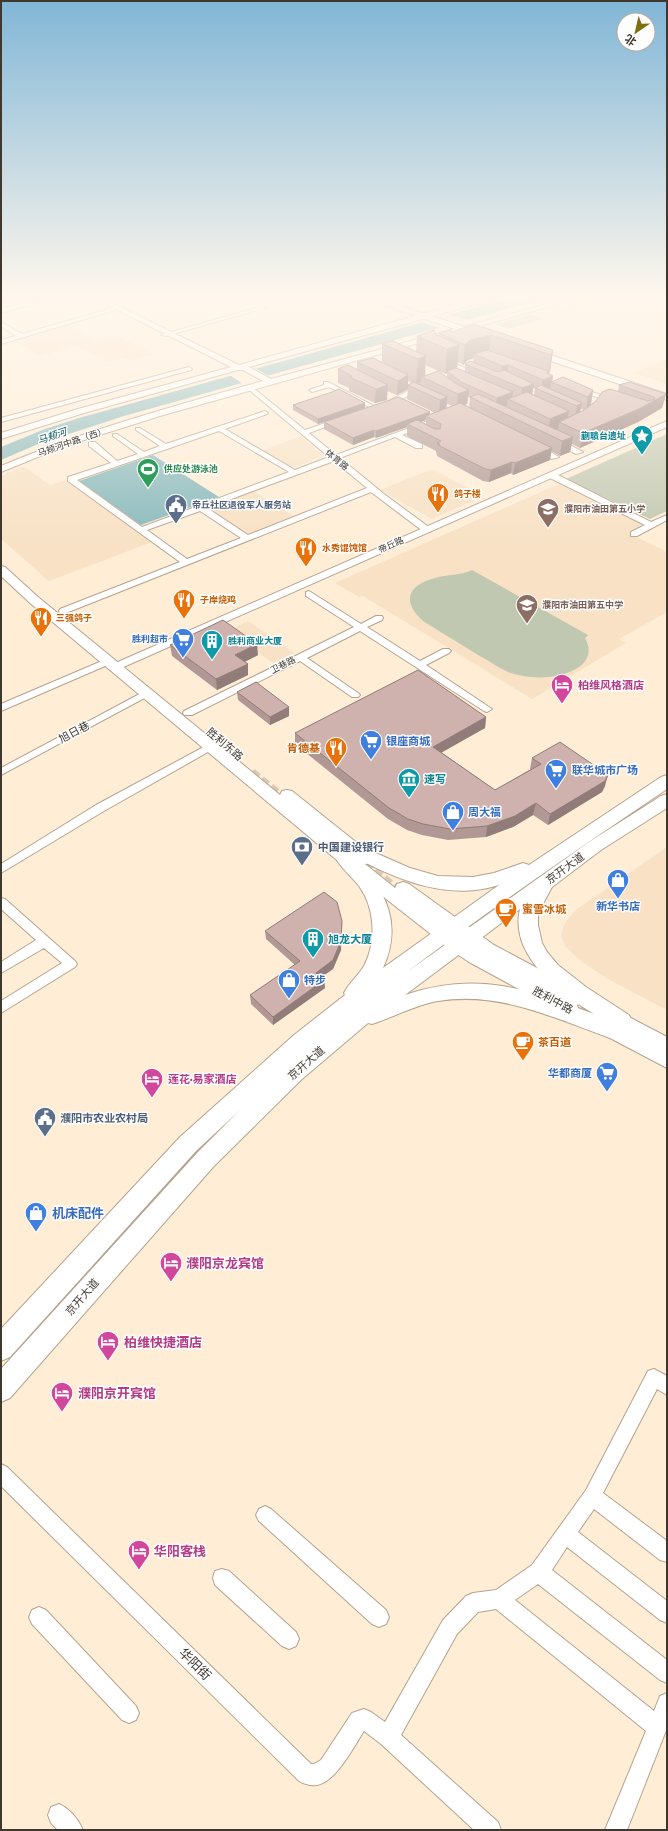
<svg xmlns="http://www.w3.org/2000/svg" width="668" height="1831" viewBox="0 0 668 1831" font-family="'Space Grotesk','Noto Sans SC',sans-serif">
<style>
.built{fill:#f8e1c4}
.green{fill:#c1c8b1}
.water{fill:#87b8bc}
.pier{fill:#ffedd6}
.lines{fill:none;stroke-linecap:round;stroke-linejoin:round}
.pedestrian-tunnel-far1{stroke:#d9c9b5;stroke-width:8;stroke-dasharray:8 4;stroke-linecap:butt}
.pedestrian-tunnel{stroke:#d9c9b5;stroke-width:10;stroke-dasharray:10 5.5;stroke-linecap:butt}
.minor-casing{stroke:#b4a38e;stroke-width:2}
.tertiary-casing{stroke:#b4a38e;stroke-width:2}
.secondary-casing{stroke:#b4a38e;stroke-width:2}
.primary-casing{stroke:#b4a38e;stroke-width:2}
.minor{fill:#fff;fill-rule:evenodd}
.tertiary{fill:#fff;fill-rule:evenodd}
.secondary{fill:#fff;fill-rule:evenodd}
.primary{fill:#fff;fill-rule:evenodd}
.wall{fill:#b29895;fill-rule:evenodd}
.shaded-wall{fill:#917c79}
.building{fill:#cfb1ad;stroke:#917c79}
.labels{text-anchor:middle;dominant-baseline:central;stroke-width:3;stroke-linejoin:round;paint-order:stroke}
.far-culture-label{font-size:9px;font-weight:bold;fill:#0d838f;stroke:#fdfdfd;text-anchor:end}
.far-street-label{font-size:9px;fill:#3f382f;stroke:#fdfdfd}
.far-leisure-label{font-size:9px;font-weight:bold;fill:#27864d;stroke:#fdfdfd;text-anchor:start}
.far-food-label{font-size:9px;font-weight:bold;fill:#c56008;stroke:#fdfdfd;text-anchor:start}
.far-service-label{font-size:9px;font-weight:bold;fill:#4e5e75;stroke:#fdfdfd;text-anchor:start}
.far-education-label{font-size:9px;font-weight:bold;fill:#785e54;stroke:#fdfdfd;text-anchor:start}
.far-shop-label{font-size:9px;font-weight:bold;fill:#366cbe;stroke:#fdfdfd;text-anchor:end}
.far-water-label{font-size:10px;font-style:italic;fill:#0f575b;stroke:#fdfdfd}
.hotel-label{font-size:11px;font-weight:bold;fill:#b23c85;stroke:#fdfdfd;text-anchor:start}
.street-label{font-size:11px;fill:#3f382f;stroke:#fdfdfd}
.shop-label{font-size:11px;font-weight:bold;fill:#366cbe;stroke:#fdfdfd;text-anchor:start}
.food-label{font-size:11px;font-weight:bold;fill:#c56008;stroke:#fdfdfd;text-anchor:start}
.culture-label{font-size:11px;font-weight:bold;fill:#0d838f;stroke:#fdfdfd;text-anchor:start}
.service-label{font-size:11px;font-weight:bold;fill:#4e5e75;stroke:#fdfdfd;text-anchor:start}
.near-shop-label{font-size:13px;font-weight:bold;fill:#366cbe;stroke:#fdfdfd;text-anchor:start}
.near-hotel-label{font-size:13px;font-weight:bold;fill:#b23c85;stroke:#fdfdfd;text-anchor:start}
.near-street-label{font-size:13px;fill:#3f382f;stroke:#fdfdfd}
</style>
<rect width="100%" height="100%" fill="#ffedd6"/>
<!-- built -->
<path class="built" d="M589,298l12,4 -40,12 -12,-5z
M68,325l27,14 18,-5 40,20 -23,7 -8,-3 -13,4 -33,-16 -36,10 -26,-15z
M663,360l4,2v22l-34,-11z
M301,436l22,20 -33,13 -29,-18z
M23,466l27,19 16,-5 86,62 -103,39 -48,-42v-63z
M432,469l52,27 -52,23 -52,-29z
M561,483l86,42 -17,9 37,18v60l-48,27 7,4 -94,56 -169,-103 -4,1 -24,-14z
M252,490l41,26 -47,18 -39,-27z
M248,621l46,32 -21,10 -45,-32z
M667,847v163l-61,-32 -25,-17 -15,-14 -5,-11 2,-9 4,-7 10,-11z"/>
<!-- green -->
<path class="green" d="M532,314l12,5 -36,10 -12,-5z
M667,434v77l-17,8 -84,-40z
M472,570l116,65 -3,3c6,11 5,21 -6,29 -19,13 -50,13 -71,5 -11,-5 -20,-12 -30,-17 -18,-11 -37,-23 -55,-34 -22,-20 -15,-36 12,-43 13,-4 25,-2 37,-8z"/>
<!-- water -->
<path class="water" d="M520,295h36l-432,121 -86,28 -37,16v-13l44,-18 34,-11z
M153,455l66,42 -78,28 -62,-44z"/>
<!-- pier -->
<path class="pier" d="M445,313l25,8 -27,8 -25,-8z
M253,367l18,10 -26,8 -17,-11z"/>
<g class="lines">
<!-- pedestrian-tunnel-far1 -->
<path class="pedestrian-tunnel-far1" d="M252,772l37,30
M356,856l48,38
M471,927l54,-41"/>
<!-- pedestrian-tunnel -->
<path class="pedestrian-tunnel" d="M567,1000l36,19
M81,1282l64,-75 79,-82"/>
<!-- minor casing -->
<g class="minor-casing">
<path id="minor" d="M55,295h9l-63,18v-4z
M120,306l5,1 -124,37v-4l15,-4 -15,-10v-4l21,12z
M263,306l5,1 -102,29 -5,-1z
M441,359h4l24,11 -5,1 -23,-10z
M189,367l3,2 -1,1 -190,52v-4z
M324,382h4l50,26 -5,1 -44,-22 -17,5 -3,-2 15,-5z
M419,385l5,1 -23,14 -15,6 -3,-2z
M248,387h4l53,43 32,-11h4v2l-32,12 27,22 103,-38h4v2l-41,16 20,9v4h-6l-21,-11 -55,21 44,36 46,34v4h-6l-53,-40 -305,121h-6l-1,-2 1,-2 120,-47 -112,-81v-4l43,-14 -22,-17v-4h6l22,19 21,-7 -25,-18v-2h4l27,18 16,-6 -24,-16v-2h4l26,16 99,-33 3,2 -1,1 -42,15 70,41 34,-13 -81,-68zM219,431l70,41 -147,55 -65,-47zM334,461l33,27 -119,47 -41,-27zM200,511l41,27 -54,21 -40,-29z
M578,387l37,13 1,1 -5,1 -35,-12v-2z
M553,439h6l24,13 -7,2 -23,-11z
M534,446h6l19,11 -7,2 -18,-9z
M548,473h6l97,49 16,-7v5l-30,16h-6v-4l14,-7 -97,-48z
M309,591l52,33 15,-8h6l1,2 -1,2 -15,7 53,34 23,-12h6l2,2 -2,2 -23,12 66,44 -5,3 -3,-1 -124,-80 -53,27 51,35 2,2 -2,2h-6l-52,-36 -108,54h-8l-1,-2 1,-2 170,-84 -48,-31v-4z
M109,658l5,3 -2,2 -111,48v-7z
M147,690l3,1 2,2 -2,2 -149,80v-7z
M211,743l4,1 1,2 -1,2 -111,63 -103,62v-9l95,-59z
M1,898l4,1 70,62 2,3 -2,3 -74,46v-12l61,-38 -18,-15 -43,25v-11l35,-22 -35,-31z
M654,1369l13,7v19l-10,-6 -54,104 64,48v21l-7,-2 -66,-51 -16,23 89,69v22l-7,-3 -93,-73 -15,23 115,90v23l-7,-3 -122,-96 -23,16 139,111 6,-15 7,-3v35l-40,102h-22l41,-99 -150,-122 -18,3 -21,22 -56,101 97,87 3,8h-27l-93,-86 -17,-13c-10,15 -28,51 -47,54 -6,1 -13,-1 -18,-4l-298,-295v-22l6,3 304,297h3l7,-4 31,-47 12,-4 7,3 14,10 58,-102 23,-24 7,-3 23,-3 36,-25 54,-75 62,-119z
M265,1506l6,3 115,101 3,7 -3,7 -7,3 -7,-3 -113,-103 -3,-6 3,-6z
M222,1569l7,2 67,61 3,7 -3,7 -7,3 -7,-3 -67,-61 -2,-7 2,-7z
M39,1607l7,3 90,96 3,7 -3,7 -7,3 -7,-3 -90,-96 -3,-7 3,-7z
M59,1804c11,5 19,15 24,26h-25l-7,-7 -3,-8 3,-8z"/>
</g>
<!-- tertiary casing -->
<g class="tertiary-casing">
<path id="tertiary" d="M88,295h8l143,70 215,-60 45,-10h11l-261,72 22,12 309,-84h10l-430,121 -95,30 -64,26v-6c85,-36 173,-60 262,-85l-20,-11h-5l-154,43 -83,26v-6l77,-24 153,-42z
M667,421v6l-548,242h-8l-2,-2 2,-2z"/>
</g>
<!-- secondary casing -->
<g class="secondary-casing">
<path id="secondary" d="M355,295h11l121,39 1,2 -1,2h-6z
M530,348l137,46v6l-140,-47v-4z
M1,566l4,1 33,30 242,198 2,-4 5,-1 5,1 80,64 2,4 -2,4 -7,1 30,24 2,-4 6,-2 6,2 85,61 90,48 3,5 -3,5 -7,2 1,3 -3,5 -6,2 -6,-2 -94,-51 -18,-12 -113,-89 -308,-258 -29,-27z
M610,1007l57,30v31l-76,-40 -2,-5 2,-5 7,-3 4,2 1,-7z"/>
</g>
<!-- primary casing -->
<g class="primary-casing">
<path id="primary" d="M667,775v14c-88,59 -175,119 -260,183l182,-130 72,-46 6,-2v14l-66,42 -49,37 -14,26v12l4,18 5,9 11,13 28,22 43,28 3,6 -3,6 -9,2 -3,6 -7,3c-56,-20 -110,-47 -172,-37 -23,4 -44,16 -66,23l-4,-1 -66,56 -88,87 -204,232 -9,4v-33l197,-217 42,-42 -44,41 -186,206 -9,4v-32l179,-192 114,-102 51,-40 -1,-2c5,-10 14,-17 20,-27 13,-25 11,-58 -5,-80 -8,-10 -18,-18 -24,-29l3,-5 9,-1 2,-6 6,-1 55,24 28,8 35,1 21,-4 29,-10 6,2 132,-88zM356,858c45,23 93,43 143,27l-116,83c20,-44 3,-77 -27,-110zM520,909c-11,47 40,84 74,105 -68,-26 -118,-43 -189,-19z"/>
</g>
<!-- minor -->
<use href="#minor" class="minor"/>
<!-- tertiary -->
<use href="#tertiary" class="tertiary"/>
<!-- secondary -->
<use href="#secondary" class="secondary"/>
<!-- primary -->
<use href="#primary" class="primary"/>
</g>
<!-- wall -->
<path class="wall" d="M473,324l80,26 -3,21 -1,3 4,2 -1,5 41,9 -2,14 -2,2 29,-15 1,-6 47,9 -4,14 -24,14 -58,26 -8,-4 -2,8 -10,4 -9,-5 -1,9 -37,15 -2,-2 -22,9 -6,-1 -46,-25 -1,-5 -29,-15v-9l-31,11 -2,-1 -21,8 -29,-16v-7l106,-10v3l5,-2 -28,-14 1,-10 -11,6 -10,-4v9l-12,3 -26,-12v-3l-11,-5v-14l19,1v-8l25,1v-19l34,8 1,-16 18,-2 4,2v-3l14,-1zM474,358l-1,4 -8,2v7l-8,-3 1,-6 5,3 5,-5zM425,365l20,9 2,-1v4l-22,-1zM408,381l4,2 -4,2zM533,388l2,1 -1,6h-2zM468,397l2,1 -1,10 -5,-3 3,-1zM447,404l5,2 -6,2zM580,409h1l3,1 -4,2zM426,420v4l-6,-2z
M293,405l72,3 -47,16 -25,-14z
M170,645l88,10 -13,7 3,2v11l-31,15 -45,-34z
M237,692l52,15v9l-19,9 -32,-25z
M486,717l-1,11 -44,24 54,38 36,-21h-1l2,-11 73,28 -3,6 -54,33 -15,-10 -20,12 -27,10 -38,3 -26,-5 -15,-5 -19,-11 -93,-75v-11z
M265,931l76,19 -8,19 -12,8 3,3 1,8 -52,37 -22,-21 -1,-9 45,-30 -29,-26z"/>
<!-- shaded-wall -->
<path class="shaded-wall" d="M491,335l-3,20 -14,-1v4l-6,2 -5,5 2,-20 5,-5z
M459,345l-2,25 -10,1v2l-2,1 2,-25z
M553,350l-3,21 -2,5 3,-21z
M426,356l-1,22 -3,-1 -1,5 -5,2 2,-25z
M508,365l-1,11 -7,1 2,-11z
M548,371l-2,8 7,-3 -1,6h-1l-1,6 -8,3h-1l2,-11z
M408,375v14l-11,6 1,-14z
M534,384l-2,11 -11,4 1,-11z
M388,385l-1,15 -12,3 1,-14z
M469,390l-2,14 -10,4 1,-14z
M593,390l-2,14 -5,7 2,-14z
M513,392l-1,9 -4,-2 -1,6 -11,4 1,-11z
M666,394l-4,14 -24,14 -58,26 3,-15 58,-25z
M447,397l-1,15 -7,2 1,-14z
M365,403v5l-47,16v-5z
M582,403l-3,14 -4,3 2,-14z
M569,411l-3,14 -7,-3 -1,7 -10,4 2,-14z
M430,412l-1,6 -3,-2v4l-16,6 -3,-2v3l-31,11v-7z
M374,430v7l-21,8v-7z
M573,437l-3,15 -10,4 2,-15z
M552,448l-2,12 -37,15 2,-12z
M512,462l-1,11 -22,9 2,-12z
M257,644l1,11 -22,11 -1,-11z
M248,664v11l-31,15 -1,-11z
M289,707v9l-19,9v-8z
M486,717l-1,11 -53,30 1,-11z
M608,775l-3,11 -3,6 -54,33 2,-11z
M536,803l-3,12 -20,12 -27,10 1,-11z
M342,921l-1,29 -8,19 -17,12v-8z
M324,980l1,8 -52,37v-8z"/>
<!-- building -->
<path class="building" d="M473,324l80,26 -2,5 -60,-20 -21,5 -5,5 -26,-12 10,-3 4,2z
M434,330l1,4 24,11 -12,4 -30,-13z
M393,341l33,15 -8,3 -36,-15z
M487,350l61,21 -1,2 6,3 -10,4 -35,-15 -6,1 -28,-12z
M373,358l35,17 -10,6 -41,-19z
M470,361l28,11 6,-2 30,14 -12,4 -57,-24z
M348,365l40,20 -12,4 -27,-12 3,-1 -14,-7z
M456,368l57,24 -16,6 -36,-16 -14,-11z
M438,371l17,12 14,7 -11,4 -36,-17z
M563,377l30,13 -5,7 -37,-15z
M414,382l33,15 -7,3 -32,-15z
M629,382l37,12 -25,14 -58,25 -24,-11 25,-12 12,-9 6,-9 8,-3 38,12 7,-2 -1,-2 -35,-12z
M541,385l41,18 -5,3 -42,-18z
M339,389l26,14 -47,16 -25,-14 39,-13z
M527,392l42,19 -19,8 -42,-20z
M478,394l95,43 -11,4 -92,-44z
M399,397l31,15 -54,19 -2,-1 -21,8 -29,-16z
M460,403l92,45 -37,15 -3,-1 -21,8 -6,-1 -47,-24 2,-1 -3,-1 4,-2 -34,-17 10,-4 18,9h5l1,-5 -15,-8z
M223,620l34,24 -22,11 13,9 -32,15 -46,-34z
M418,670l68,47 -53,30 62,43 46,-26 -9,-6 28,-16 48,33 -3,6 -55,33 -14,-11 -21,13 -28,10 -37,3 -27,-5 -15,-5 -19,-11 -94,-75z
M256,682l33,25 -19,10 -33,-25z
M324,892l13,10 5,19 -1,20 -8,19 -17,13 8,7 -51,37 -23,-22 50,-34 -35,-30z"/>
<!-- sky -->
<linearGradient id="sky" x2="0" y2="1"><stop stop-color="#81b6d6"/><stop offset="0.54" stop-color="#fff7ed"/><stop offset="1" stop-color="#fff7ed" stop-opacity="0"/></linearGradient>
<rect width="668" height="551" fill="url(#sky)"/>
<!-- icons -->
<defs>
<g id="sight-pin" transform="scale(1.15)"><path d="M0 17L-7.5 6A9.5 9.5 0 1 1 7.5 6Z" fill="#0f9aa8" stroke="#fdfdfd"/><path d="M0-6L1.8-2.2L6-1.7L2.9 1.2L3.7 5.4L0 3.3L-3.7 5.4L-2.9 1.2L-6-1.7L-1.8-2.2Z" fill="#fff"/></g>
<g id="stadium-pin" transform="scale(1.15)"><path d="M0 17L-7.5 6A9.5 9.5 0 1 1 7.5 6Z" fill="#2e9e5b" stroke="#fdfdfd"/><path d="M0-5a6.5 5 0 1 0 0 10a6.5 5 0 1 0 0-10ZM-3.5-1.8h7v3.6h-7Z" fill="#fff"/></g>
<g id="restaurant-pin" transform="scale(1.15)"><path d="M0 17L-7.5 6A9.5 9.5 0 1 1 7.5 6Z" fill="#e8710a" stroke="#fdfdfd"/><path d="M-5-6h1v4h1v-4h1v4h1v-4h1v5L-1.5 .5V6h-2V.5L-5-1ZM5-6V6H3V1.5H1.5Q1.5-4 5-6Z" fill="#fff"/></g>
<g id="civic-pin" transform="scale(1.15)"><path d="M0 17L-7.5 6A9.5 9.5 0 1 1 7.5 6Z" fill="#5c6f8a" stroke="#fdfdfd"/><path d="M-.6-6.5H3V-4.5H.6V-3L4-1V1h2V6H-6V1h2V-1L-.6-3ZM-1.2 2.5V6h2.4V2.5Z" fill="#fff"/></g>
<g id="school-pin" transform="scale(1.15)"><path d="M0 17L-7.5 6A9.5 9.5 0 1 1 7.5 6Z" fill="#8d6e63" stroke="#fdfdfd"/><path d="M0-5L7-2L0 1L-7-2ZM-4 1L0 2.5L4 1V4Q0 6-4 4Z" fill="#fff"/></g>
<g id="supermarket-pin" transform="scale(1.15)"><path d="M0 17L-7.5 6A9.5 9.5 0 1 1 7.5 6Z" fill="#3f7fe0" stroke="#fdfdfd"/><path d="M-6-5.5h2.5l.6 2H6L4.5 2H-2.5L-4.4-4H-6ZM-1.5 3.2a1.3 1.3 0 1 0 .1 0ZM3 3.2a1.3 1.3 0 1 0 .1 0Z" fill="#fff"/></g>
<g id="building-pin" transform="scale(1.15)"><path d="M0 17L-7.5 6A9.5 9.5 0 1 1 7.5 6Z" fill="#0f9aa8" stroke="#fdfdfd"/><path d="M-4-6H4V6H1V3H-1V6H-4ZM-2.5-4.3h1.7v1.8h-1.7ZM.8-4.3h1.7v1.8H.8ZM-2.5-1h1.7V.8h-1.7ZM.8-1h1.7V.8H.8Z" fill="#fff"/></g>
<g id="hotel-pin" transform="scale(1.15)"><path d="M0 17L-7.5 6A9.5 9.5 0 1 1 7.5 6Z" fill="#d1479c" stroke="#fdfdfd"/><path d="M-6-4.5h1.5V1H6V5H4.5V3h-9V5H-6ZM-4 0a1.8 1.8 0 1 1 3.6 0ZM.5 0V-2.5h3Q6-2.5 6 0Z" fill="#fff"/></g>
<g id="museum-pin" transform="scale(1.15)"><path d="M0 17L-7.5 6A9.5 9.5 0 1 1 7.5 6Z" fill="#0f9aa8" stroke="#fdfdfd"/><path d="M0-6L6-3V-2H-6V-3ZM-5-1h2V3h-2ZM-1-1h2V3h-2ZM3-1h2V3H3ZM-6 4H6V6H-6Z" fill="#fff"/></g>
<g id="shop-pin" transform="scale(1.15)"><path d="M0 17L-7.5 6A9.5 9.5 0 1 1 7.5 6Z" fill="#3f7fe0" stroke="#fdfdfd"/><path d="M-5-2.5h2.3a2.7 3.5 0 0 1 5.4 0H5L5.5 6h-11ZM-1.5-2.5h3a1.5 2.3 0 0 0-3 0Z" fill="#fff"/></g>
<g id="bank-pin" transform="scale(1.15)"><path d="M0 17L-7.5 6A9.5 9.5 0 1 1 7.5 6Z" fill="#5c6f8a" stroke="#fdfdfd"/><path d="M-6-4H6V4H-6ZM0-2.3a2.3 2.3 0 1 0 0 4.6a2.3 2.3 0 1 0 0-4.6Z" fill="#fff"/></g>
<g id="cafe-pin" transform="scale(1.15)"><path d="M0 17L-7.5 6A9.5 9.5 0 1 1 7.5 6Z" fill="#e8710a" stroke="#fdfdfd"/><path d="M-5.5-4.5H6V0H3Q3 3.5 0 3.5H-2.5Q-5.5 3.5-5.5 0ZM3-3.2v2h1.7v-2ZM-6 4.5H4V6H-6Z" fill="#fff"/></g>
</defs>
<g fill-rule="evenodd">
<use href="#sight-pin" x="642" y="436"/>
<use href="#stadium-pin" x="148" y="469"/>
<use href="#restaurant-pin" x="438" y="494"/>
<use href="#civic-pin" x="176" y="505"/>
<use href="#school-pin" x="548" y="509"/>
<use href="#restaurant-pin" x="306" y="548"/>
<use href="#restaurant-pin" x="184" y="600"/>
<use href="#school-pin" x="527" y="605"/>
<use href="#restaurant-pin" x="41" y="618"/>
<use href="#supermarket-pin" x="183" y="639"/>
<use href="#building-pin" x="212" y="641"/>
<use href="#hotel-pin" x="562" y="685"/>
<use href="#supermarket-pin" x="371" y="741"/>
<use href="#restaurant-pin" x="336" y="748"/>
<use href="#supermarket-pin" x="556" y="770"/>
<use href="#museum-pin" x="409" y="779"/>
<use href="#shop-pin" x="453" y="812"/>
<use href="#bank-pin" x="302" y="847"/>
<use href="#shop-pin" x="618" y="880"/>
<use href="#cafe-pin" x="506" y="909"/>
<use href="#building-pin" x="313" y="939"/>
<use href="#shop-pin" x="289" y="980"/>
<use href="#cafe-pin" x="523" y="1042"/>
<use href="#supermarket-pin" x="607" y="1073"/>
<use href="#hotel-pin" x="152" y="1079"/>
<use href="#civic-pin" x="45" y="1118"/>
<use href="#shop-pin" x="36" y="1213"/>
<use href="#hotel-pin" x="171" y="1263"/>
<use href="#hotel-pin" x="108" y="1342"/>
<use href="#hotel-pin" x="62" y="1393"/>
<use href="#hotel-pin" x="139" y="1551"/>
</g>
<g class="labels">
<!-- far-culture labels -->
<g class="far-culture-label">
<text x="626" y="436">蒯聩台遗址</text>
<text x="228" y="641" text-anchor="start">胜利商业大厦</text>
</g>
<!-- far-street labels -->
<g class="far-street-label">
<text transform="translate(72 442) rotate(-19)">马颊河中路（西）</text>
<text transform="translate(337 460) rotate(39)">体育路</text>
<text transform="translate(391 545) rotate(-24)">帝丘路</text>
<text transform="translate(283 665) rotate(-27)">卫巷路</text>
</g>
<!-- far-leisure labels -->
<g class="far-leisure-label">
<text x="164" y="469">供应处游泳池</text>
</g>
<!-- far-food labels -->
<g class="far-food-label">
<text x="454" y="494">鸽子楼</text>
<text x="322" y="548">水秀馄饨馆</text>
<text x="200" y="600">子岸烧鸡</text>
<text x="56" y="618">三强鸽子</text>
</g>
<!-- far-service labels -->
<g class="far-service-label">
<text x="192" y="505">帝丘社区退役军人服务站</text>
</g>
<!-- far-education labels -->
<g class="far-education-label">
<text x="564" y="509">濮阳市油田第五小学</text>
<text x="542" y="605">濮阳市油田第五中学</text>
</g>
<!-- far-shop labels -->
<g class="far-shop-label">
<text x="168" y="639">胜利超市</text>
</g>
<!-- far-water labels -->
<g class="far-water-label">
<text transform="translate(52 436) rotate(-19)">马颊河</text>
</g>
<!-- hotel labels -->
<g class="hotel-label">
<text x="578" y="685">柏维风格酒店</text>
<text x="168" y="1079">莲花·易家酒店</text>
</g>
<!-- street labels -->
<g class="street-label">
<text transform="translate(74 732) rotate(-28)">旭日巷</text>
<text transform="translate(225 744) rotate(40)">胜利东路</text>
<text transform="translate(565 868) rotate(-36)">京开大道</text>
<text transform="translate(553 1000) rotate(28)">胜利中路</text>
<text transform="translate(306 1063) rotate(-41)">京开大道</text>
<text transform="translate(82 1297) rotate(-49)">京开大道</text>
</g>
<!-- shop labels -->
<g class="shop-label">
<text x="386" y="741">银座商城</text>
<text x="572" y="770">联华城市广场</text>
<text x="468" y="812">周大福</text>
<text x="618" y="906" text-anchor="middle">新华书店</text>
<text x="304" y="980">特步</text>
<text x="592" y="1073" text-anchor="end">华都商厦</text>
</g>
<!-- food labels -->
<g class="food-label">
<text x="320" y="748" text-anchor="end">肯德基</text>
<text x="522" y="909">蜜雪冰城</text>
<text x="538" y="1042">茶百道</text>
</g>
<!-- culture labels -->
<g class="culture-label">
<text x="424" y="779">速写</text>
<text x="328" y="939">旭龙大厦</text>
</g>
<!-- service labels -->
<g class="service-label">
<text x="318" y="847">中国建设银行</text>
<text x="60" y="1118">濮阳市农业农村局</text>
</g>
<!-- near-shop labels -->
<g class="near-shop-label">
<text x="52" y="1213">机床配件</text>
</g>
<!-- near-hotel labels -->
<g class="near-hotel-label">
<text x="186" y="1263">濮阳京龙宾馆</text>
<text x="124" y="1342">柏维快捷酒店</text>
<text x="78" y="1393">濮阳京开宾馆</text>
<text x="154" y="1551">华阳客栈</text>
</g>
<!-- near-street labels -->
<g class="near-street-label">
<text transform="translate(195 1664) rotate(45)">华阳街</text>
</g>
</g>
<!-- border -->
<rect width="668" height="1831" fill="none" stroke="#3f382f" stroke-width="4"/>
<!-- north arrow -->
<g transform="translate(636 32) rotate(214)"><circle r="19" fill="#fdfdfd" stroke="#b1aeab"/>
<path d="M0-3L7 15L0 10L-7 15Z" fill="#7c6f0c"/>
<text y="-6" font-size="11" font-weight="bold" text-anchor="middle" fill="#3f382f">北</text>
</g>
</svg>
